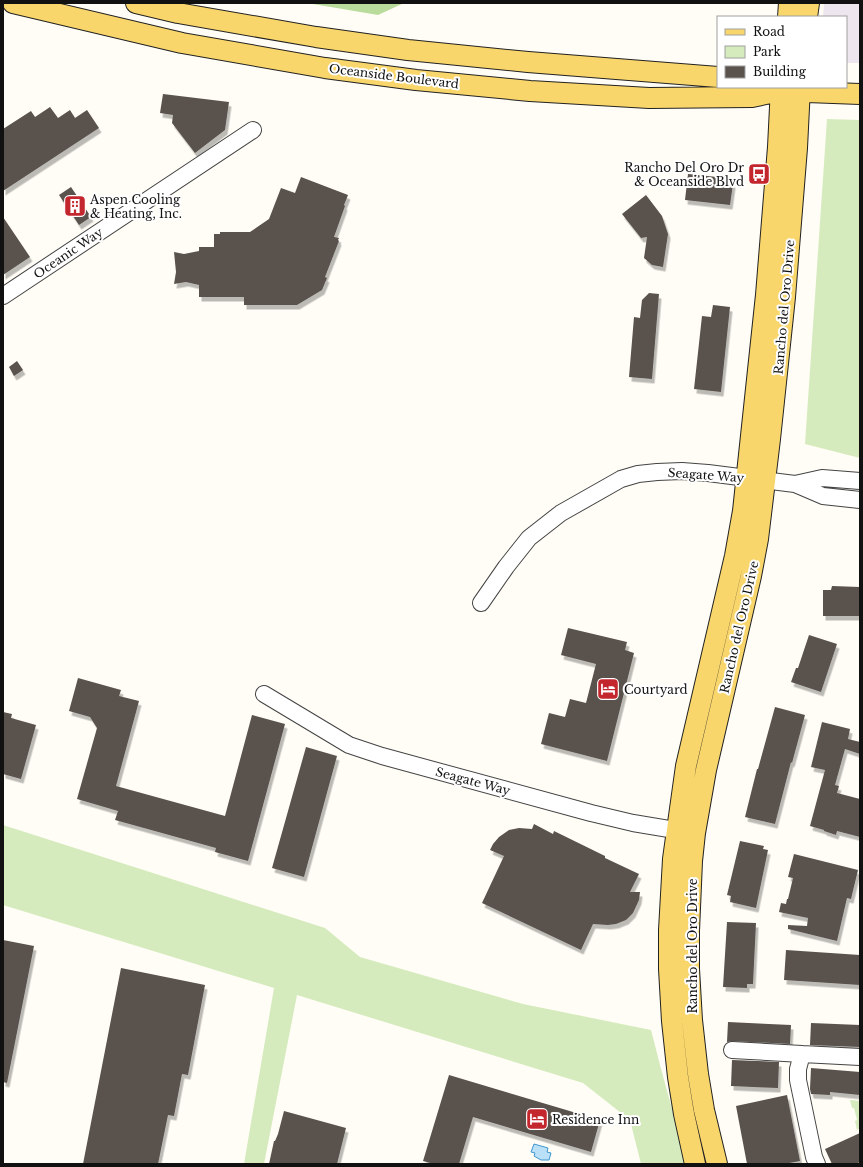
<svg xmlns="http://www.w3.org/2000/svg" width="863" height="1167" viewBox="0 0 863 1167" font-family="'Libre Baskerville',serif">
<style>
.industrial{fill:#eee6ef}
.green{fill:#d5ebbd}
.forest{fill:#b9dc9c}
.water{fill:#b9e0f7;stroke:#3f96cf}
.building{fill:#5a524d;filter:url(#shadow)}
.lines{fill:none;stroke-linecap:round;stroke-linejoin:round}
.minor-casing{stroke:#444;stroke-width:18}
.major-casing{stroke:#222;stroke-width:22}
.minor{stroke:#fff;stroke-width:16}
.major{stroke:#f9d66b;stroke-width:20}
.labels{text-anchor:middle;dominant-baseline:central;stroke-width:4;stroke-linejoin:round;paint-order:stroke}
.street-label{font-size:12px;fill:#111;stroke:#fff}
.poi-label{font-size:12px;fill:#111;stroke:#fff;text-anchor:start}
</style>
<defs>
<filter id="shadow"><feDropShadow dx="2.5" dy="4.5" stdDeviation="0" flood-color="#0004"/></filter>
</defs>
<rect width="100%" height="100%" fill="#fffdf5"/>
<!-- industrial -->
<path class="industrial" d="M824,3h36v60h-14v-46h-23z"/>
<!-- green -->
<path class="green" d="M827,119l33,1v338l-55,-14z
M3,825l322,103 35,29 163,47 128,26 9,35 27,99h-46l-11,-44 -47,-37 -286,-88 -33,169h-20l30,-176 -271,-83z
M850,1100l10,1v27l-3,2 -2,-9 2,-1 -3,-12h-2z"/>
<!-- forest -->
<path class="forest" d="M307,3h97l-26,12z"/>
<!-- water -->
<path class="water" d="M534,1144l14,4 -1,4 4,1 -2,7h-8l-7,-4 1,-3 -4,-1z"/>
<!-- building -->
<path class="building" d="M163,94l66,8 -4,28 -30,23 -23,-30 1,-8 -13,-2z
M50,107l8,11 12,-8 5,8 12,-8 12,18 -96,63v-62l28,-18 4,6z
M688,174l39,4 6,6 -3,21 -45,-5z
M301,177l47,18 -4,10 1,1 -11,31 5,1 -1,2 1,1 -14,36 2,1 -5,12 -25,15h-53v-8h-45v-12l-13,-3 -12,2 2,-12 -2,-20 10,2 15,-3v-4h15v-13h6v-2h30l19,-13 12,-31 14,5z
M71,187l20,30 -12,8 -20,-30z
M646,195l16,21 6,18 -5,33 -11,-2 -8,-7 3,-21 -6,1 -19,-24z
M3,217l27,40 -27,18z
M649,293l10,1 -7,85 -23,-2 5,-60 6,1 2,-18z
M713,305l17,2 -9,85 -27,-3 8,-73 9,1z
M17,361l6,9 -9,6 -5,-9z
M832,586l28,1v29h-37v-26h8z
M568,628l59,14 -2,8 9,3 -27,108 -66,-17 8,-31 16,4 5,-18 16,4 10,-39 -35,-9z
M809,635l28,9 -16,48 -30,-10 5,-14h2z
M78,678l43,12 -2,6 20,5 -23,85 109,30 27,-101 33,9 -37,137 -33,-9 1,-4 -101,-28 3,-9 -41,-12 20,-71 -7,-11 -21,-6z
M775,707l30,8 -13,48 -1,-1 -16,62 -30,-7 12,-48h1z
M3,712l9,2 -1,4 25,7 -15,54 -18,-5z
M822,722l28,7 -2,10 12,3v12l-15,-5 -10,36 4,1 -2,7 23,6v38l-23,-6 -1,4 -12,-4v-1l-14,-4 15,-56 -14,-3z
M306,747l31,9 -33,121 -32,-9z
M534,824l19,10 1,-3 51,25v2l34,16 -9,18h10l-1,8 -6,13 -7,7 -10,4 -8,1 -15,-1 -12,26 -99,-47 22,-47 -14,-6 3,-6 6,-7 10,-7 10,-2 13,1z
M740,841l24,5 -1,3 5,1 -12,58 -26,-6 1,-6 -4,-1z
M794,854l64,16 -7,29 -4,-1 -10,43 -49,-12v-4l19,1 1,-8 -29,-6 2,-9 5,1 1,-5h1l5,-21 -5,-1z
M727,922l29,1 -3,61h-6v4l-24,-1z
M3,940l31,6 -27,137 -4,-1z
M786,950l74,5v30l-76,-5z
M121,968l84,17 -17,90 -6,-1 -8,42 -6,-1 -10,49h-75z
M728,1022l63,3 -1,19 -57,-3 -6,1z
M811,1023l49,2v22l-50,-2z
M732,1060l47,2 -1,26 -47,-2z
M811,1068l49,4v23l-30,-3v3l-19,-1 -1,-5z
M449,1075l151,45 -9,32 -118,-35 -14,47h-25l-11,-3z
M787,1095l13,66 -16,3h-37l-11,-58z
M284,1111l62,17 -9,36h-68l5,-23h1l3,-7z
M860,1133v29l-5,2h-23l-7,-15z"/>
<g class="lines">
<!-- minor casing -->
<g class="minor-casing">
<path id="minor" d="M3,296l250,-166
M795,484l27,-6 38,3
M481,603l25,-36 23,-29 32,-25 60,-34 17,-5 19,-2 25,-1 26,2 87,11 28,12 37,4
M264,694l85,51 33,11 209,57 42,10 54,9
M732,1050l70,4
M817,1164l-3,-7 -16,-77v-11l4,-15 58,3"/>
</g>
<!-- major casing -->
<g class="major-casing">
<path id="major" d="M13,3l169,40 143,25 91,12 114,11 119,7 103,-1 28,-6 80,3
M136,3l42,10 138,24 92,13 120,12 190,15
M788,17l1,-14
M807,17l2,-14
M695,1164l-11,-50 -6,-37 -6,-56 -3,-52v-39l4,-71 13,-93 49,-210 8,-45 23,-216 12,-148 3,-60
M717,1164l-13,-54 -6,-36 -6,-54 -3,-51v-38l3,-70 3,-28 11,-63 45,-194 7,-37 12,-100 15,-142 12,-149 3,-61"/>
</g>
<!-- minor -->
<use href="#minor" class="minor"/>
<!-- major -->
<use href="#major" class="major"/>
</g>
<!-- icons -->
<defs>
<g id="bus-square" transform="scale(1.15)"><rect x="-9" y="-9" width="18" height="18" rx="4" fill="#c4262e" stroke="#fff"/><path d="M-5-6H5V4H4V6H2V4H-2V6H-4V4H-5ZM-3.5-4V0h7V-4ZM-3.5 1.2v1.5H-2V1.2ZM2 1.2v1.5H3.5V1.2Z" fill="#fff"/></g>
<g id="building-square" transform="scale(1.15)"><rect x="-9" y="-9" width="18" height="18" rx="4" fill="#c4262e" stroke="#fff"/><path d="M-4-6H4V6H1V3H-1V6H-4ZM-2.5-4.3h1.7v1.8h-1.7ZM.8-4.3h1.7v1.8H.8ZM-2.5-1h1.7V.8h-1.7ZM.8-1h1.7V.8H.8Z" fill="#fff"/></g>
<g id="hotel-square" transform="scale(1.15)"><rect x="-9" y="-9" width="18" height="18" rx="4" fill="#c4262e" stroke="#fff"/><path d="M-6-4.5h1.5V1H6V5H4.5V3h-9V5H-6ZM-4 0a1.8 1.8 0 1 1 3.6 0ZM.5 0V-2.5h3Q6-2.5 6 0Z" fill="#fff"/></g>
</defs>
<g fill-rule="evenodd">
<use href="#bus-square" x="759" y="174"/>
<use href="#building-square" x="75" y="206"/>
<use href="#hotel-square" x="608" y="689"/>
<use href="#hotel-square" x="537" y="1119"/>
</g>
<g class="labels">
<!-- street labels -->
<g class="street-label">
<text transform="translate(394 76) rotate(7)">Oceanside Boulevard</text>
<text transform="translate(68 253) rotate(-34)">Oceanic Way</text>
<text transform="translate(784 307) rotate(-85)">Rancho del Oro Drive</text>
<text transform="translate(706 475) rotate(4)">Seagate Way</text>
<text transform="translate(739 627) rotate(-77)">Rancho del Oro Drive</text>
<text transform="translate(473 781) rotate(15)">Seagate Way</text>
<text transform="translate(692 946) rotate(-90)">Rancho del Oro Drive</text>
</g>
<!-- poi labels -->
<g class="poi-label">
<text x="744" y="167" text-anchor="end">Rancho Del Oro Dr<tspan x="744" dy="14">&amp; Oceanside Blvd</tspan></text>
<text x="90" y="199">Aspen Cooling<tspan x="90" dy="14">&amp; Heating, Inc.</tspan></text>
<text x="624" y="689">Courtyard</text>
<text x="552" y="1119">Residence Inn</text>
</g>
</g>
<!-- border -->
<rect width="863" height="1167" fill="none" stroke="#111111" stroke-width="8"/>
<!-- legend -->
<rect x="717" y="16" width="130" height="72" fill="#ffffff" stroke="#a0a0a0"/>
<rect x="725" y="29" width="20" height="6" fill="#f9d66b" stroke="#a0a0a0"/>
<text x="753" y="36" font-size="12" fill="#111111">Road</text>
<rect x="725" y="46" width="20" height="12" fill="#d5ebbd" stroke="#a0a0a0"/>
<text x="753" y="56" font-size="12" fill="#111111">Park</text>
<rect x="725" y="66" width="20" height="12" fill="#5a524d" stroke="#a0a0a0"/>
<text x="753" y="76" font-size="12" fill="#111111">Building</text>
</svg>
